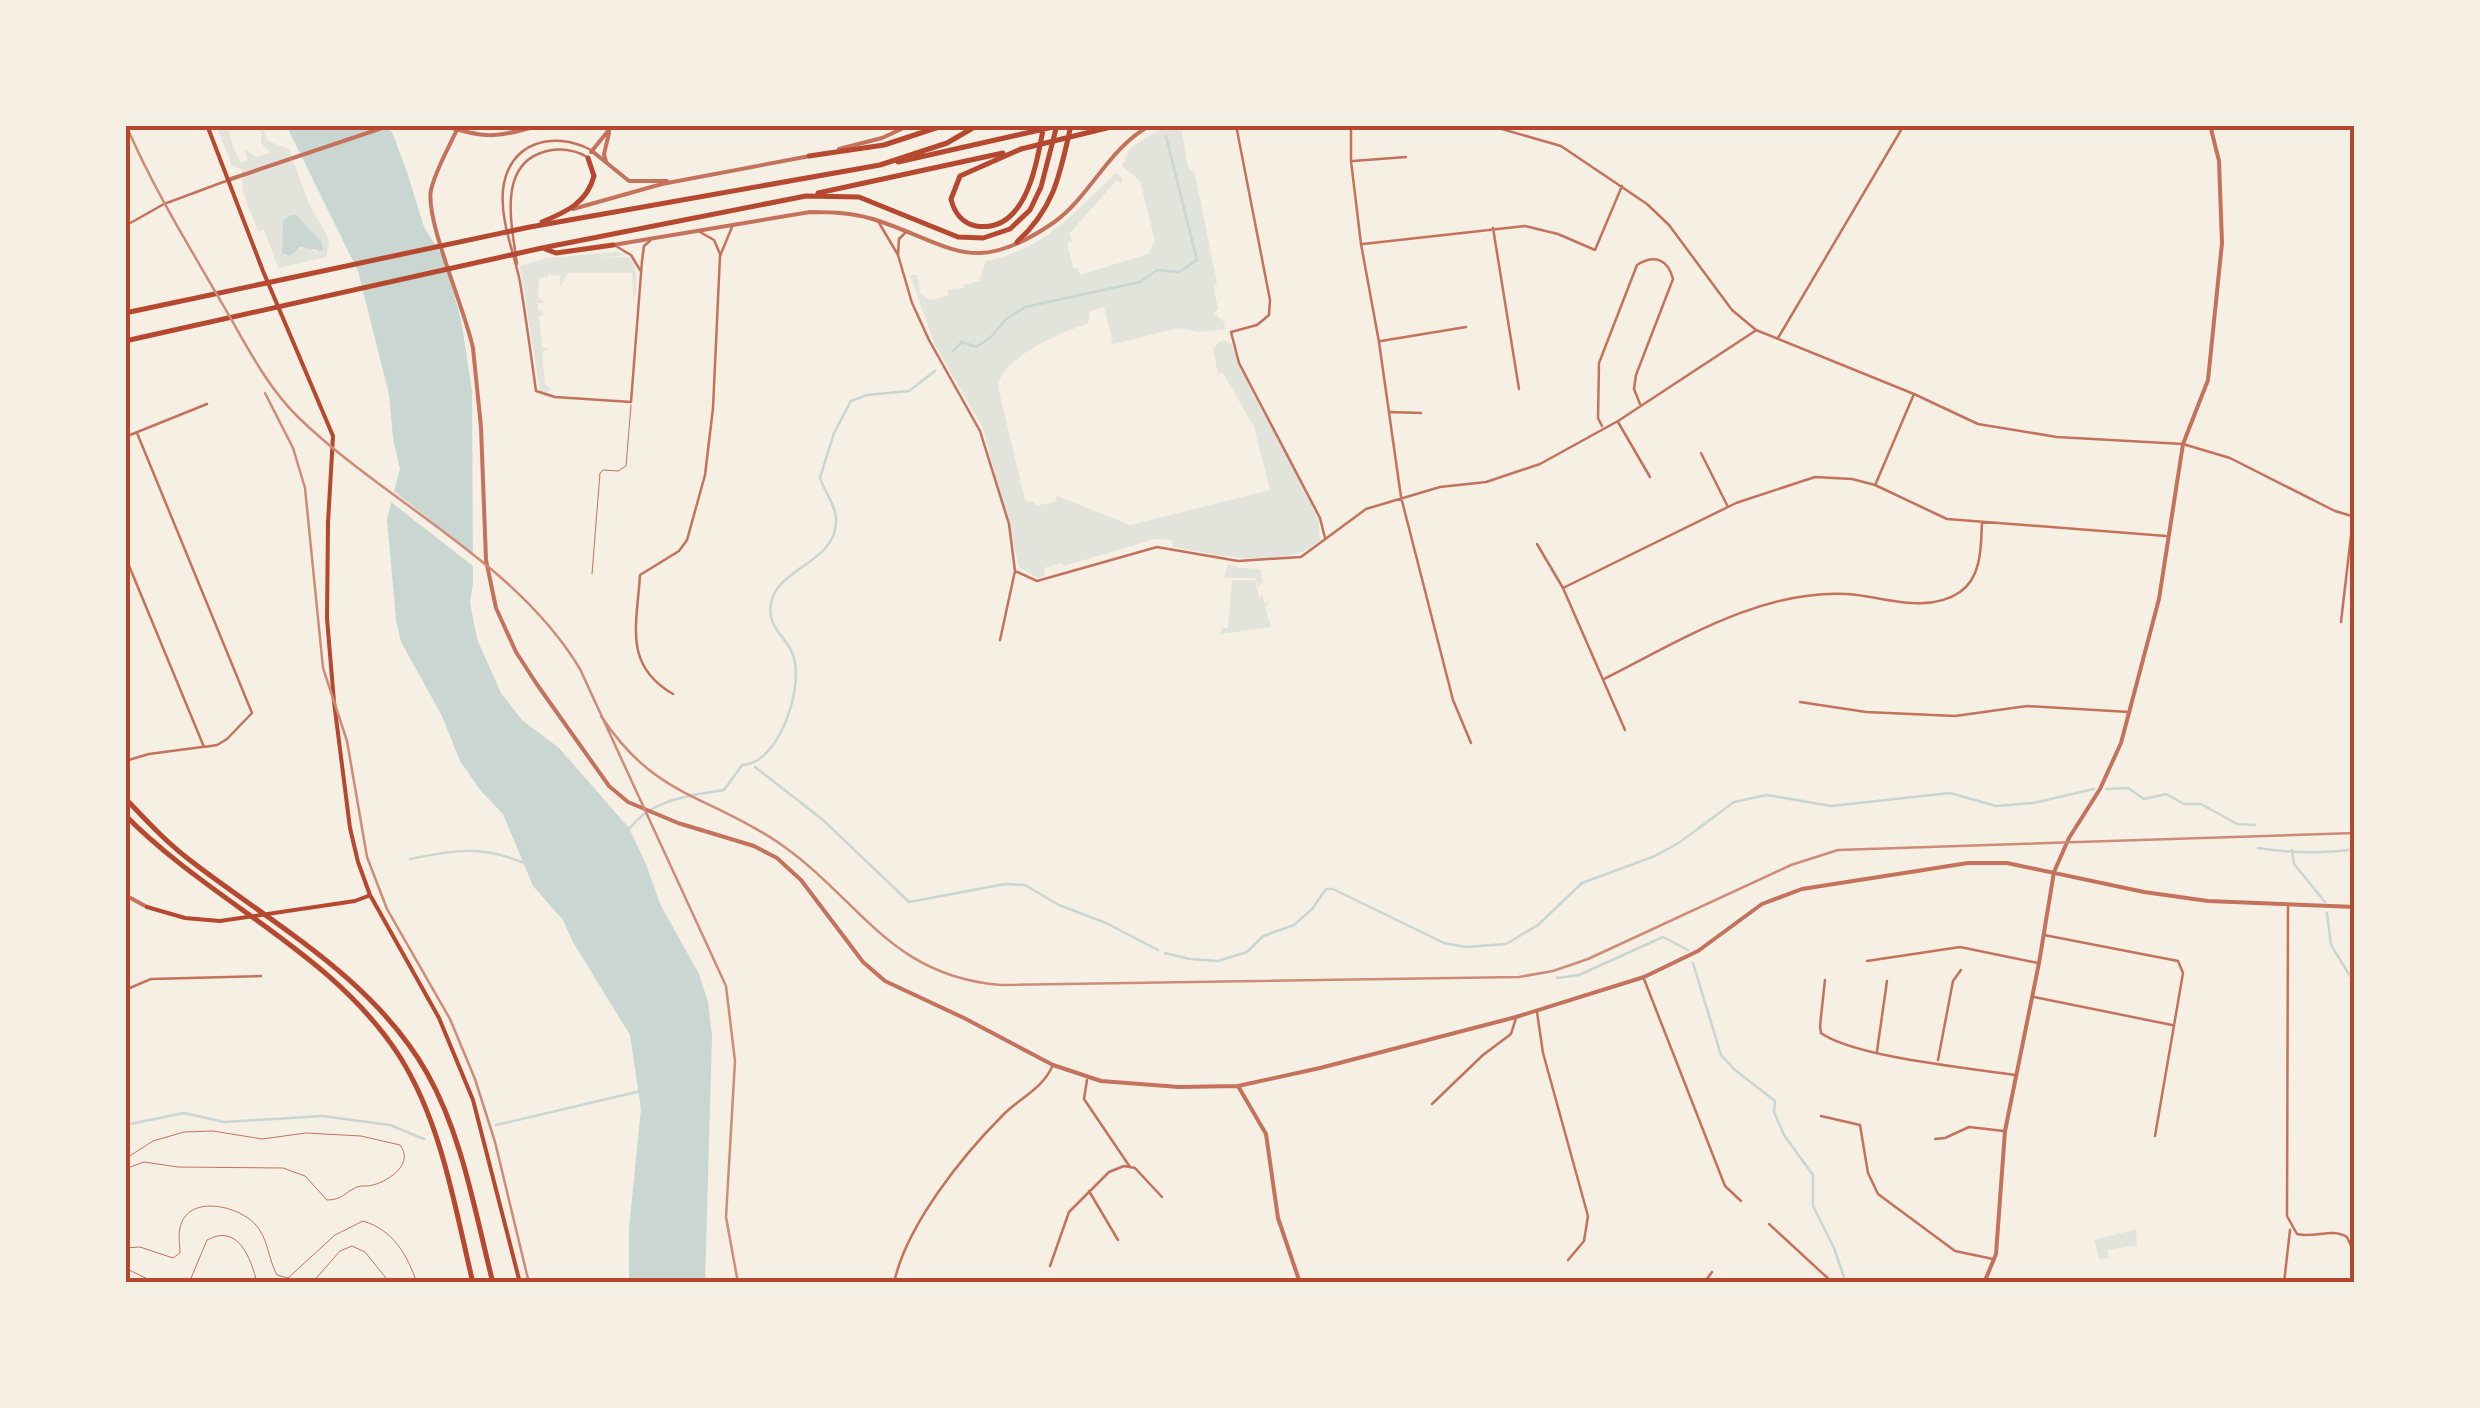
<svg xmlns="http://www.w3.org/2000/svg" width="2480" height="1408" viewBox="0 0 2480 1408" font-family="'Golos Text',sans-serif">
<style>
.green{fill:#e2e4dc;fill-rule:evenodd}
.water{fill:#c9d6d2}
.pier{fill:#f6efe4}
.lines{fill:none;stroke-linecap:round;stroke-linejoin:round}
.stream{stroke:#c9d6d2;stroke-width:2.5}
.service{stroke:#c5725c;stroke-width:1}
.minor{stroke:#c5725c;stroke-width:2.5}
.tertiary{stroke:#c5725c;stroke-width:4}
.secondary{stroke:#b5482f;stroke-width:4}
.primary{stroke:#b5482f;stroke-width:5}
.motorway{stroke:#b5482f;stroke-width:5}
.rail{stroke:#cf8b77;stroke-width:2.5}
.neatline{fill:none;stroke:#b5482f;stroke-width:4}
</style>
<rect width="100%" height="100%" fill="#f6efe4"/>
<!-- green -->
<path class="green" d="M261,125l7,16 21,8 21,57 16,27 3,11 -3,13 -48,11 -14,-39 -6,2 -15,-39 -1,-22 -10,-5 -14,-35 5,-4 6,3 3,15 9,19 7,-3 -4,-11 12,8 14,-4 -9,-10zM283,221h19l20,21 -6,10 -9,-5 -25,6z
M1167,125h14l7,42 7,7 22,109 -3,4 4,22 -4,4 10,9 1,7 -25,3 -22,-4 -67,17 1,-7 -8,-31 -14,4 -2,13c-25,7 -88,34 -90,63l27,113 9,2 2,4 20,-5 1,-5 73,29 140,-35 -16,-63 -31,-54 -5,1 -5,-25 6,-7 6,-2 6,4 80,160 7,15 2,21c-34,33 -106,14 -147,7l-1,-7 -17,-1 -91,27 -2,-3 -18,5 1,7 -7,3 -19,-11 -36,-139 -48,-83 -25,-70h7l3,17 10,8 18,-4v-7l16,-1v-3l15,-4 7,-20c60,-12 88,-49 130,-88l6,4v6l-6,-2 -47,53 3,7 -5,2 6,25h5l2,7 68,-21 7,-13 -15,-60 -18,-15 8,-18z
M616,252l10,3 -27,3 30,-1c11,13 7,31 5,47l-2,-31h-64l-8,14v-11l-10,-1 -1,-5 -1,7 -9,1 -1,20 7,5h-7v7l7,4 -6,2 3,31 6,2 -6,3 3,33 6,4 -6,5 -5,-2 -20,-126 28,-8z
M1228,564l11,4 21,1 3,13 -5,4 -3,-8h-31z
M1232,580h23l5,19 2,-5 2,9 6,-1 -5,5 6,20 -51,7 2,-6h6z
M2136,1229l1,16 -29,5 1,8 -9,2 -6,-20z"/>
<!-- water -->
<path class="water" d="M286,125h98l8,7 15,40 17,55 19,30 18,62 11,72 1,192 -3,19 7,37 24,54 21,27 37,28 70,80 17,36 14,40 39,70 9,28 4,34 -7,247h-76v-54l12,-120 -11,-74 -57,-93 -10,-22 -30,-34 -30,-72 -22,-23 -21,-30 -18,-45 -41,-74 -5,-22 -9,-101 13,-50 -7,-31 -4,-44 -31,-123z
M291,215h5l26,27 1,9 -23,-4 -10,9 -8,-3 1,-32z"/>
<!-- pier -->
<path class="pier" d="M391,489l87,69v12l-91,-71z"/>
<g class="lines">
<!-- stream -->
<path class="stream" d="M952,352l10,-10 14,5 15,-10 15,-18 19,-12 115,-25 17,-12 22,2 18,-12 -31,-124
M755,767l68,53 86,82 96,-18 20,1 34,20 47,18 52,27
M2106,789l22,-1 16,11 22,-5 18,10h17l36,20 18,1
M628,830c24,-31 60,-34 96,-40l18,-25c37,-1 61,-76 52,-107 -5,-21 -28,-28 -23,-55 7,-36 65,-40 65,-82 1,-14 -12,-30 -16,-43l14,-45 17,-32 16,-6 42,-4 26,-20
M2258,848c32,5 65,6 97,1
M2292,850l2,14 31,38
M410,859c44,-9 71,-14 114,4
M2327,913l4,32 24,39
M1165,953l25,6 28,2 29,-9 16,-16 31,-11 18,-16 14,-20h7l111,54 22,4 40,-3 32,-19 44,-42 73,-27 25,-14 54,-40 33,-7 64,11 119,-13 46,13 37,-3 61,-14
M1693,963l28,92 14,15 40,31 -1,11 10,23 29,40v31l21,42 12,35
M1557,978l22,-3 84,-38 25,13
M125,1125l59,-12 40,9 98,-6 68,9 34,14
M496,1125l145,-34"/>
<!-- service -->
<path class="service" d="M592,574l8,-101 3,-3 15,1 8,-5 5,-61
M125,1159l28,-18 31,-9 29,-1 49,8 44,-6 55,3 39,9c14,18 -9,35 -27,40 -6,2 -11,0 -16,2 -13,6 -15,13 -30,13l-22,-24 -22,-8 -105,-1 -34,-5 -19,7
M125,1248l15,-1 33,11 7,-5c0,-8 -2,-17 0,-25 7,-34 57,-23 75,-4 13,13 13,35 22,51l11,3 47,-43 28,-14c30,9 44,33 54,62
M125,1268l31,15
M189,1283l18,-43c31,-17 44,18 50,43
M312,1283l28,-32 12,-5 13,6 25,31"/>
<!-- minor -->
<path class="minor" d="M1236,125l34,175 -1,15 -12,10 -26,7 8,31 81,155 5,20
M1351,125v36l10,83 18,98 22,155 52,203 18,43
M1488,125l73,21 86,58 22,21 63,85 24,20 158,64 64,30 79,13 126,7 47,14 105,53 20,6
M591,150c-38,-20 -83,-8 -88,40 -3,31 11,62 17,92 6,36 11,73 16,109l19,6 76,5 11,-141 2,-15 6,-5
M1353,161l53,-4
M878,221l20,34 1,-16 7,-7
M125,226l39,-22 62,-23
M1493,228l26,161
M700,232l14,8 6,14
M1363,244l162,-18 33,8 37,16 27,-64
M614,245l17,10 9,15
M898,255l14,48 17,37 51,91 29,93 6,47 -15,69
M517,264c-5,-38 -21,-101 30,-113 14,-3 28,-1 40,6
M1778,338l126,-213
M1381,341l85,-14
M1390,412l31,1
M1618,422l32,55
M1602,426l-4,-8 1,-55 38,-98c17,-11 31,-6 36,14l-37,96 -2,14 6,15
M125,437l82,-33
M1701,453l26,52
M1876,483l38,-89
M1537,544l26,44 62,142
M125,556l79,191 13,-2 10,-6 25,-26 -115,-280
M1015,571l22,10 120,-34 81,14 63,-4 65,-48 74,-22 46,-5 54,-18 78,-43 137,-90
M1563,588l173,-85 79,-26 37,2 23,6 72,34 219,17
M2341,622l12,-104
M1604,679c74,-37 157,-90 243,-85 36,2 79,21 113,-2 22,-15 21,-46 22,-70
M673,694c-50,-29 -36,-69 -33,-119l39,-24 8,-11 18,-65 8,-67 7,-152 12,-29
M1800,702l66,10 89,4 72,-10 102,6
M125,761l24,-7 53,-7
M2288,906l-1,310 10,18c18,5 34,-7 50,3l5,11 1,35
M2044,935l134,26 5,12 -28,163
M1867,961l93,-14 78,16
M1644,979l81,207 16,15
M1825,980l-5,46 1,7c33,24 149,35 194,42
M125,990l26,-11 110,-3
M2034,997l138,28
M1537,1012l6,41 45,163 -4,25 -16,19
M1877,1051l10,-70
M1938,1060l15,-79 8,-11
M1087,1080l-3,19 46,68
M1432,1104l51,-49 28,-21 5,-16
M1821,1116l39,9 8,48 10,21 77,57 38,8
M1935,1139l10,-1 24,-11 35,4
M1089,1191l29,49
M1769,1224l64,59
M1050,1266l19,-54 40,-40 15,-6 11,2 27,29
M894,1283c12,-57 68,-127 109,-168 18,-18 38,-25 49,-48
M1126,1283h1
M1704,1283l8,-11
M2284,1283l6,-53"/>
<!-- tertiary -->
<path class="tertiary" d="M441,125c46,13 52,14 99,0
M459,125c-9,21 -23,43 -28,65 -6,30 34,119 42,158l8,79 5,133 10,48 20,44 20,31 73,103 19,16 50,21 76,23 23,12 24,22 62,82 22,19 79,37 89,47 48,16 78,6 59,-1 82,-18 196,-51 128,-40 54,-26 64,-47 40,-15 166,-26h39l137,29 64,9 147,6
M839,149l43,-11 28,-13
M592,151l37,30h38
M591,152l22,-27
M606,162l-2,-8 5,-21
M228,180l163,-55
M573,209l89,-25 148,-28
M613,245l197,-33c24,0 46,1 69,9 76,26 95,56 174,2 38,-27 55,-75 98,-98
M125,895l22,12
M1238,1086l28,48 12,84 22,65
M1984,1283l12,-29 9,-123 34,-168 15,-91 15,-34 31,-49 21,-46 38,-144 24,-155 25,-64 14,-137 -3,-82 -9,-36"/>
<!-- secondary -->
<path class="secondary" d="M207,125l56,146 70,165 -5,87 -1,95 7,84 16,126 8,34 12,33 69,123 34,82 47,183
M147,907l38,11 35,3 135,-20 13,-5"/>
<!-- primary -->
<path class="primary" d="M1021,149l98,-24"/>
<!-- motorway -->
<path class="motorway" d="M1021,149l-61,27 -9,23c3,13 11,24 25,27 52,8 61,-67 68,-101
M809,156l75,-11 61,-20
M898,162l164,-37
M818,193l185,-40
M542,222c24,-10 45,-19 52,-46l-6,-18
M1017,242c38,-35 43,-68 54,-117
M545,249l11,4 57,-8
M125,313l405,-86 350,-62 67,-22 31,-18
M125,341l417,-93 264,-52 53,1 99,40 25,1 27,-9 20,-19 11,-23 16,-62
M125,798c21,22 41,44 66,63 83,64 182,117 236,212 36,64 48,140 66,210
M125,815c85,87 208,137 275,242 42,67 55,151 73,226"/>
<!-- rail -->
<path class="rail" d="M126,125c27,63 63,121 97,180 23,39 43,81 76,113 89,86 216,143 281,251l146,317 9,75 -9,156 12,66
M265,393l28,55 12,40 18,180 24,73 20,116 20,52 63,110 25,60 20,63 34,141
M601,716c54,82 106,78 178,127 81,56 110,133 222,142l518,-8 34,-6 35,-12 203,-94 47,-15 517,-17"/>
</g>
<!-- border -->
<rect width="2480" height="1408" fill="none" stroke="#f6efe4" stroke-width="255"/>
<rect x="128" y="128" width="2224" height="1152" class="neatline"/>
</svg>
